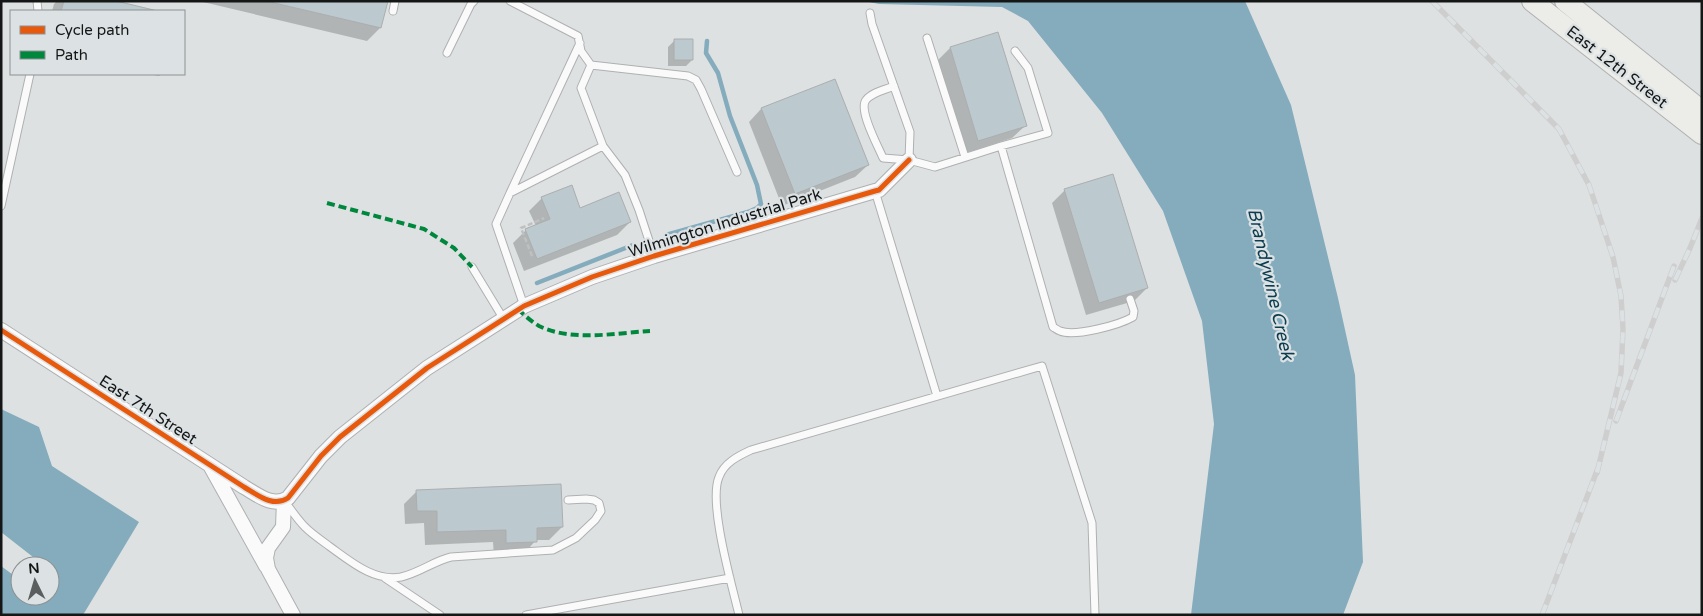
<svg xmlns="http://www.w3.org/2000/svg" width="1703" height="616" viewBox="0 0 1703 616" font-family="'Varela Round',sans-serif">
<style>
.water{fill:#84acbd}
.shadow{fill:#0003}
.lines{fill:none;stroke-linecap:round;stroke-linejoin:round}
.stream{stroke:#84acbd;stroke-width:4.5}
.building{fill:#bcc9ce;stroke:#acaeaf}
.lane-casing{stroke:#aeb0b1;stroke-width:9}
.street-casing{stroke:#aeb0b1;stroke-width:16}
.secondary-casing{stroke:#aeb0b1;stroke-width:22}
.path{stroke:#bfc0c0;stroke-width:2.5;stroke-dasharray:5 2.5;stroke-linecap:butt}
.lane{stroke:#fafafb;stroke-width:7}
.street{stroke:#fafafb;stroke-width:14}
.secondary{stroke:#ecece9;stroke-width:20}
.rail-casing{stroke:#cecece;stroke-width:5.5}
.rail{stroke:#dce2e4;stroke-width:4;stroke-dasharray:11;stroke-linecap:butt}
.quiet{stroke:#00873e;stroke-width:4;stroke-dasharray:8 4;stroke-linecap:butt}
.cycleway-casing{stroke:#dce2e4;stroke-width:8}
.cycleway{stroke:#e8590c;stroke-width:5}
.labels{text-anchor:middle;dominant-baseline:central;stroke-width:4.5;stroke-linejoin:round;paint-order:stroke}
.street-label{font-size:16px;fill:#151717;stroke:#dce2e4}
.water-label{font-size:18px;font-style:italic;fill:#0b3d4f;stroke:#dce2e4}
</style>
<rect width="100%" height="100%" fill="#dee1e2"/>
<!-- water -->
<path class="water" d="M864,1h381l46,104 47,193 17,77 8,187 -20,53h-152l23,-191 -12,-103 -39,-110 -61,-98 -74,-92 -26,-14 -123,-3z
M1,409l38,18 13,39 87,56 -56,93h-82v-49l19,14v16h30v-30h-18l1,-9 -32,-25z"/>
<!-- shadow -->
<path class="shadow" d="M57,1h54l42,10h-101l2,-7z
M386,1l-6,27 -13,13 -164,-39z
M997,34l28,92 -13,12 -46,15 -29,-92 13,-13z
M674,41l18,19 -6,6h-18v-19z
M149,74h12l-2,2z
M761,109l107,56 -13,12 -73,29 -33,-84z
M1065,190l82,98 -13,13 -48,14 -34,-112z
M542,198l38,11 50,13 -13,13 -93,36 -11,-28 13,-13 10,-4 -7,-15z
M417,491l145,36 -13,13h-13l-13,15 -29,1 -1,-14 -68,3 -1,-22 -19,1 -1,-20z"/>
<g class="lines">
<!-- stream -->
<path class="stream" d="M666,235l82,-23 9,-4 4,-4 -4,-19 -27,-69 -12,-43 -12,-20 1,-12
M537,283l96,-38"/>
</g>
<!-- building -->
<path class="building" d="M64,1h52l42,10h-97z
M266,1h122l-7,27z
M998,32l29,94 -49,15 -28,-94z
M674,39h19v21h-19z
M835,79l34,86 -74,29 -34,-86z
M1113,174l35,114 -49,15 -35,-114z
M572,185l8,23 39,-16 12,30 -94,37 -12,-30 25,-10 -9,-22z
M561,484l2,43 -26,1v14l-31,1v-13l-69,2v-21h-20l-1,-21z"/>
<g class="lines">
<!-- lane casing -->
<g class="lane-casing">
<path id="lane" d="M37,1l1,10
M510,1l68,35 3,15 10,14
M393,11l2,-10
M870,13l2,11 38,108 -1,28
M927,38l38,119
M447,53l24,-49 3,-3
M894,86c-9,4 -22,6 -28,14 -8,10 12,46 17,58l26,2 26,7 66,-21 47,-13 -20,-65 -13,-17
M1001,146l52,181c2,1 4,3 7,4 15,6 59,-6 73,-14l1,-6 -4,-12
M875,191l62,205
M510,193l70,-150
M1,206l29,-132
M654,256l-15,-46 -14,-35 -22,-29 -22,-58 10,-23 97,11 8,4 5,9 36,83
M472,267l31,51
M524,306l-28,-82 14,-31 93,-47
M286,503c6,8 12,17 19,24 7,7 16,13 24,19 21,15 45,36 72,31 18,-4 33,-16 50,-20l102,-7 23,-12 19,-18 6,-9 -2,-8 -5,-3 -8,-1 -18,1
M385,578l55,37
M526,615l204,-37
M739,615c-7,-30 -31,-112 -20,-138 5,-14 19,-21 32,-27l291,-84 50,157 3,92"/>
</g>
<!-- street casing -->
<g class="street-casing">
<path id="street" d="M1,330l243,157c14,8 29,21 44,11l33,-42 19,-19 87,-69 97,-62 68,-29 62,-21 221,-65 4,-1 30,-30
M211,467l55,99
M284,501l-1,26 -15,21 -2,10 2,11 25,46"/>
</g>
<!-- secondary casing -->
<g class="secondary-casing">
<path id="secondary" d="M1532,1l170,133
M1565,1l137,110"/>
</g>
<!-- path -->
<path class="path" d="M532,256l-11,-28 23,-10"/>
<!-- lane -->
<use href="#lane" class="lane"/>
<!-- street -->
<use href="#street" class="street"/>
<!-- secondary -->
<use href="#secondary" class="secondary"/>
<!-- rail casing -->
<g class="rail-casing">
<path id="rail" d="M1432,1l127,128 30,56 24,72 8,39 2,33 -2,44 -24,100
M1675,280l15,-32 12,-30
M1616,421l58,-155
M1542,615l56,-147"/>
</g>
<!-- rail -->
<use href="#rail" class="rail"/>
<!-- quiet -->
<path class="quiet" d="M327,203l97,26 30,19 18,19
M518,309c6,6 14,13 21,17 33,16 76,7 111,5"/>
<!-- cycleway casing -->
<g class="cycleway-casing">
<path id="cycleway" d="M1,330l243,157c14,8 29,21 44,11l33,-42 19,-19 87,-69 97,-62 68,-29 62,-21 221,-65 4,-1 30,-30"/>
</g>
<!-- cycleway -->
<use href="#cycleway" class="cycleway"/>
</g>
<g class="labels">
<!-- street labels -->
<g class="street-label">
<text transform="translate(1617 67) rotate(38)">East 12th Street</text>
<text transform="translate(725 223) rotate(-17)">Wilmington Industrial Park</text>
<text transform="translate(148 410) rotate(33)">East 7th Street</text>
</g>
<!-- water labels -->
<g class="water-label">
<text transform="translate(1271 284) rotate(77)">Brandywine Creek</text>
</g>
</g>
<!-- border -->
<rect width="1703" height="616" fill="none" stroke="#151717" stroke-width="5"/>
<!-- legend -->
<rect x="10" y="10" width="175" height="65" fill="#dce2e4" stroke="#8c9192"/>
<rect x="20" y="26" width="25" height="8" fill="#e8590c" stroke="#8c9192"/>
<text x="55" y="35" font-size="15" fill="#151717">Cycle path</text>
<rect x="20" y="51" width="25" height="8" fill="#00873e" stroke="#8c9192"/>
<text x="55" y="60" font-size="15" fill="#151717">Path</text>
<!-- north arrow -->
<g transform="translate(35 581) rotate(355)"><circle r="24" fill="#dce2e4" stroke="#8c9192"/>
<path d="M0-4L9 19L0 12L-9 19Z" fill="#5b5e5e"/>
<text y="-8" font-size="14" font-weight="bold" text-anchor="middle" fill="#151717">N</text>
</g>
</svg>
